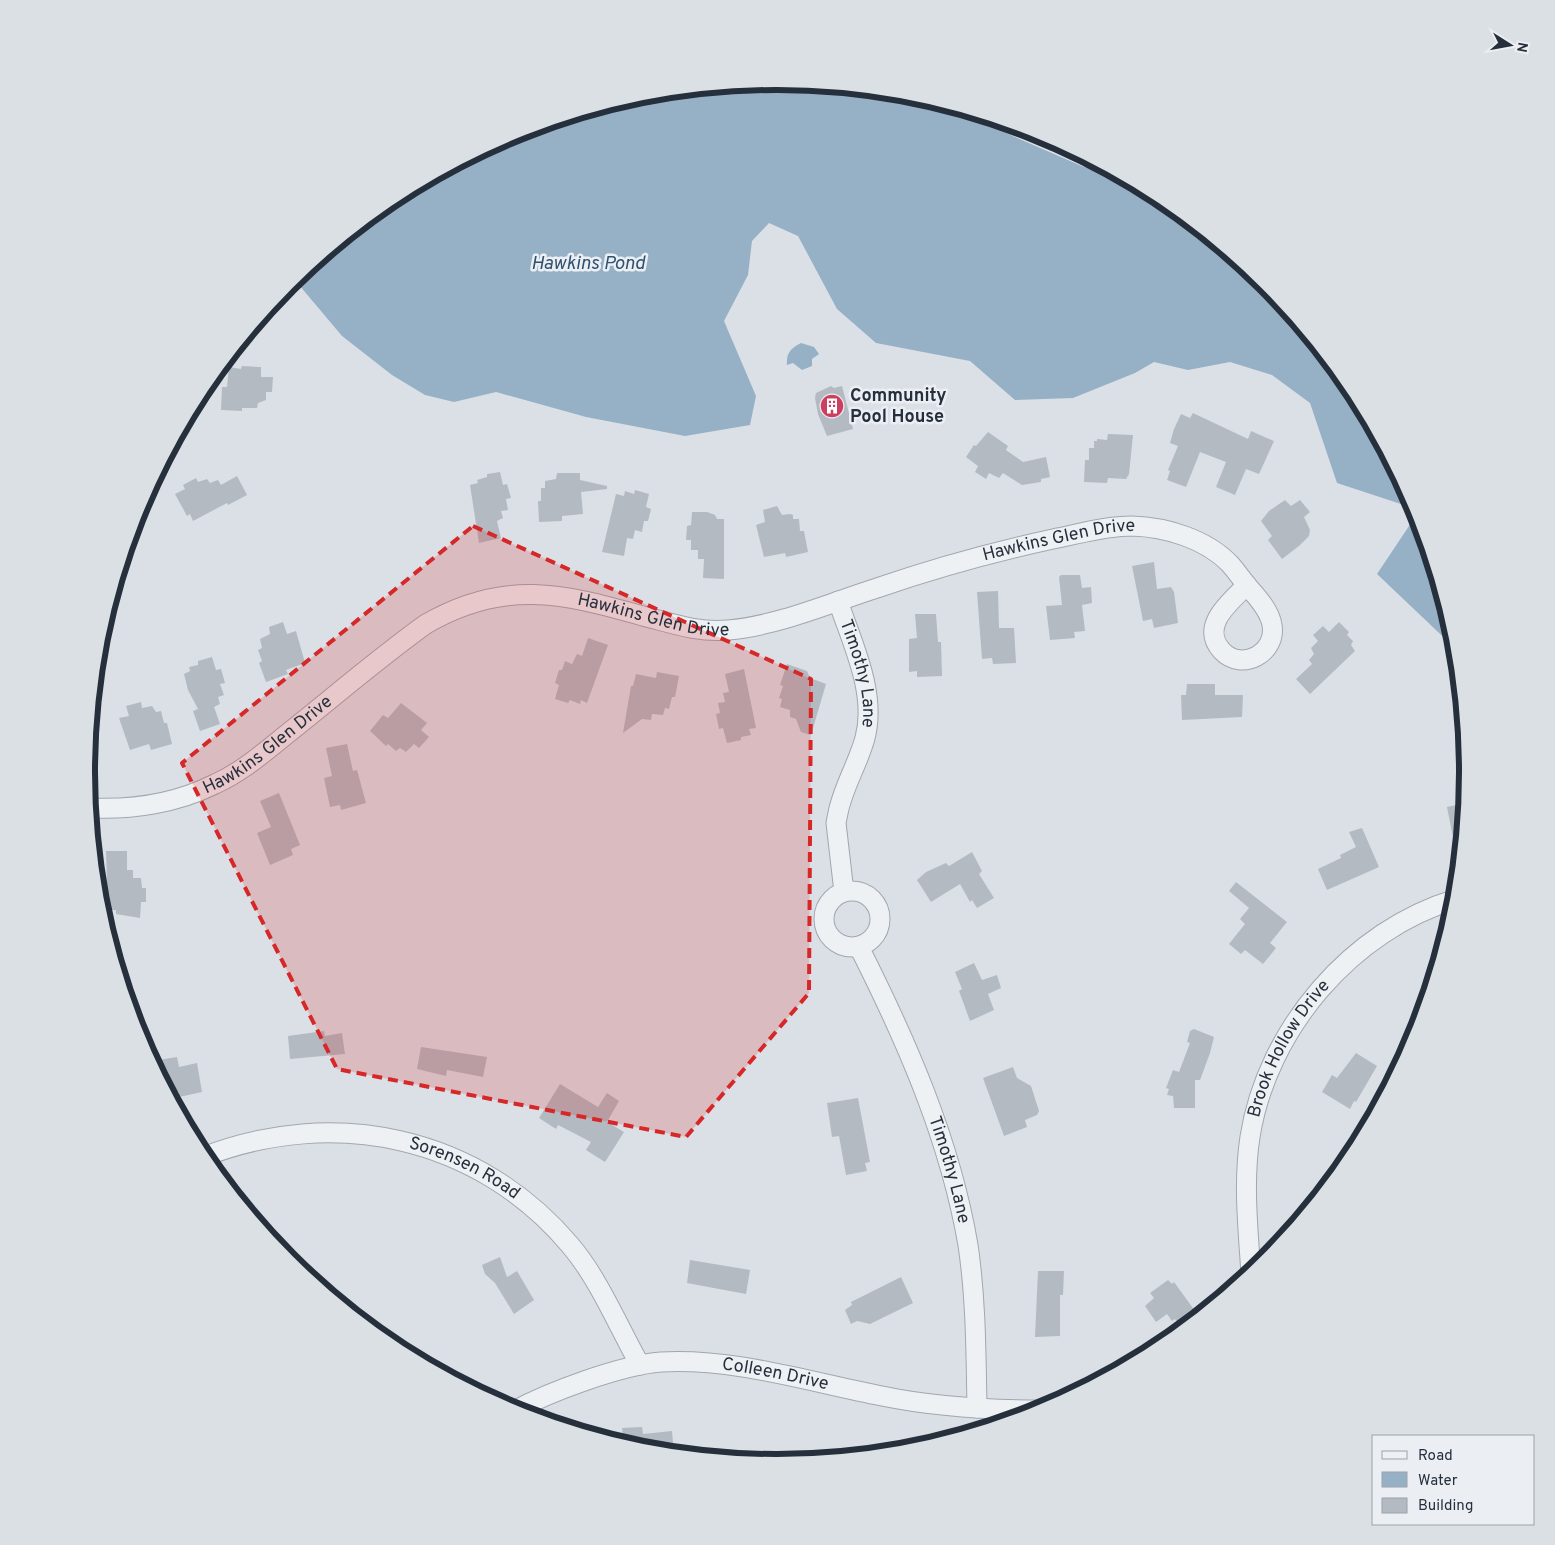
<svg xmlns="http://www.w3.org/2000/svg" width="1555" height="1545" viewBox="0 0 1555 1545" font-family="Overpass,sans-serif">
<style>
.water{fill:#96b1c6}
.building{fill:#b3bac2}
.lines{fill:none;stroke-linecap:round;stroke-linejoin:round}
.minor-casing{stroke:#a1a7b0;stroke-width:21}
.path{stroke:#b6bbc0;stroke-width:3;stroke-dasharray:4 4;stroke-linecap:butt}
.minor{stroke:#eef1f4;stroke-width:19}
.marked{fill:#d62828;fill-opacity:0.2;stroke:#d62828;stroke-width:4;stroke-dasharray:10 6;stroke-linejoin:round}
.labels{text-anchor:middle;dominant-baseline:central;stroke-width:5;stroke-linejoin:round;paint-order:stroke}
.poi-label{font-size:18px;font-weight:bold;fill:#262f3c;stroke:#ebeff4;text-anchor:start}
.street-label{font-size:18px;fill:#262f3c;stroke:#ebeff4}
.water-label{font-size:19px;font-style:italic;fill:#30516f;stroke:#ebeff4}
.rim{fill:none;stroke:#262f3c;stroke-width:6}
</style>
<rect width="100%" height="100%" fill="#dbe0e6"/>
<!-- water -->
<path class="water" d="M778,81l135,14 17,5 154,67 28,5 50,26 104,86 86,105 64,119 40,130 1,12 -80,-76 38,-57 -8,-11 -70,-23 -27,-80 -38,-28 -42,-13 -42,8 -34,-8 -19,11 -62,25 -58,2 -45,-39 -94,-18 -39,-34 -39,-73 -29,-13 -17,18 -4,34 -24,46 32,75 -6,29 -65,11 -99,-19 -90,-25 -42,10 -29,-7 -33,-20 -50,-39 -48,-57 100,-81 119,-64 130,-40z
M801,343l13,4 5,7 -7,5v7l-10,4 -9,-7 -6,2c-1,-12 4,-17 14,-22z"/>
<!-- building -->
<path class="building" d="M242,366l19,1v10h12l-1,15h-6v8l-8,3 -1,5h-15v3l-21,-1 1,-23h5l2,-20 12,2z
M831,386l3,2 8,-2 11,43 -26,7 -9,-22 -3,-16 1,-5z
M1193,413l55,26 3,-8 23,10 -15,33 -13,-5 -11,26 -19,-8 10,-25 -26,-10 -14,35 -19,-7 3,-9 -2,-1 10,-24 -8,-3 4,-14 7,-15 9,4z
M988,432l20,14 -2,4 17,12 23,-5 4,20 -9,2v3l-19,3 -19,-12 -4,5 -10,-5 -3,6 -11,-7 3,-6 -12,-9 8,-12 2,1z
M1108,434l25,1 -4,39 -3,5 -18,-1 -1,5 -23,-1 1,-22h4v-12h5v-7h3v-2l10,1z
M500,472l3,13 4,-1 4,14 -5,1 2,11 -7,1 2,7 -6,3 4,17 -22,5 -9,-58 8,-2 -1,-3 10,-3v-3z
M557,473h23v7l27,6v3l-26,3 2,22 -21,2v5l-23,1 -1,-21h3v-13h4v-7l11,-2z
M237,476l10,19 -19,10 -1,-2 -34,18 -3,-7 -3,2 -12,-22 10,-5 -2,-4 13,-7 2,4 9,-3 3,4 8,-3 3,5z
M635,490l14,4 -3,13 5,2 -3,12h-4l-2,11 -7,-2 -2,9 -6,-1 -3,18 -22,-4 14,-58 8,2 1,-5 9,3z
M1285,500l6,6 9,-6 10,12 -6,5 6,13 -1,6 -10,10 -17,13 -14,-19 4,-4 -11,-15 8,-10z
M777,506l5,9 8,-1 3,1v4h6l1,12h4l4,21 -22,5 -1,-4 -21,4 -8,-32 9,-3 -2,-12z
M692,512h15l8,3 2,4h7v60l-21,-1 1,-19h-6v-9h-7v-10h-5l1,-14 4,-1z
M1154,562l3,27 14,-2 3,5 4,31 -24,5 -2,-9 -9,2 -11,-55z
M1061,575h19l2,13 9,-1 1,16 -10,2 3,26 -11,1 1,6 -25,2 -4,-34 16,-1 -3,-28z
M998,591l1,37h15l2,35 -23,1 -1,-6 -10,1 -5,-67z
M915,614h21l2,28h3l1,34 -25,1v-6l-8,1v-33l8,-1z
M283,622l4,12 9,-3 9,32 -19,7 2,4 -22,8 -7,-19 3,-2 -4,-11 4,-2 -2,-9 10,-5 -1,-7z
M1339,622l10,10 -2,3 6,6 -2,4 4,6 -45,43 -14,-15 16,-15 -3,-4 5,-6 -3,-6 7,-7 -5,-6 10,-9 6,6z
M588,638l20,7 -21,58 -6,-3 -1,4 -10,-4 -2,3 -13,-4 4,-14 -4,-2 4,-13h3l3,-9 7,3 5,-10 5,2z
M212,657l4,13 5,-1 4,14 -5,1 4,11 -6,2 2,7 -6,3 6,17 -20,7 -7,-20 5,-2 -10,-19 -4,-16 6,-3 -1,-4 9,-2v-4z
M787,664l20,7 3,7 16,6 -15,51 -10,-3 -5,-13 -6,-2v-7l-10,-3 2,-8 -3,-1 4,-12 -3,-1z
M744,669l12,59 -7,1 2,6 -10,2v3l-14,3 -4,-15 -4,1 -3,-15 4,-1 -2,-10 7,-1 -2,-9 6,-1 -4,-18z
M657,672l22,4 -4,21h-3l-3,12 -4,-1 -2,7 -11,-1 -1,6 -9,-1 -19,14 8,-47h2l3,-12 20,4z
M1187,684h28v11h28l-1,22 -60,3 -1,-25h5z
M141,702l1,6 10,-2 4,6 5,-1 3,12h3l5,21 -21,6 -2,-6 -19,6 -11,-32 10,-2 -3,-10z
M401,703l26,20 -6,7 8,7 -10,11 -5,-4 -8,8 -6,-4 -4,3 -8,-7 -2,2 -16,-15 13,-16 5,3z
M347,744l6,27 4,-1 9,33 -25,7 -1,-5 -10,2 -6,-29 8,-2 -6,-28z
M279,793l21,52 -9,4 2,6 -23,10 -13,-32 14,-6 -11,-26z
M1466,803l-6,54 -3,1 -10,-51z
M1362,828l17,39 -52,23 -9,-21 23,-11 -1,-3 16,-8 -7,-15z
M106,851h21v19h6v8h8l1,10h4v14h-5l-1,16 -24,-4v-4h-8z
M972,852l10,19 -3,3 15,24 -17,10 -5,-8 -2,2 -10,-18 -29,18 -14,-22 9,-8 20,-9 3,3z
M1236,882l51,40 -17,21 6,5 -13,16 -18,-14 -4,4 -12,-10 16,-20 -5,-5 9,-11 -20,-17z
M974,963l8,17 15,-5 4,13 -13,6 6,16 -24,11 -11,-30 3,-2 -7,-17z
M1194,1029l20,8 -4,16 -10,27h-5v28h-21l-1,-12 -6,-1 2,-6 -3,-1 7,-18 6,2 11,-29 -3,-1 3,-11z
M324,1031l1,5 17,-3 3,21 -55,5 -2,-23z
M421,1047l66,10 -4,20 -36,-7 -1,6 -29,-7z
M1356,1053l21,13 -21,36 -2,-1 -4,8 -28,-17 10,-17 5,3z
M177,1057l2,10 18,-4 5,29 -23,5v-5l-9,3 -18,-34z
M1013,1067l4,11 14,8 8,25 -2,4 -12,5 2,7 -23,9 -21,-58z
M560,1084l38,23 9,-14 12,8 -12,21 17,10 -19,30 -19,-12 5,-8 -33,-17 -2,4 -17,-11z
M858,1098l12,64 -5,1 2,8 -21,4 -7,-39 -7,1 -5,-34z
M500,1257l7,20 10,-6 17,29 -20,14 -19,-31 -10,-9 -3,-9z
M690,1260l60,10 -4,24 -59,-11z
M1038,1271h26l-1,24h-3v41l-25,1z
M901,1277l12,26 -43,21 -13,-3 -6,3 -6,-14 7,-5 -1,-3z
M1168,1280l4,4 2,-2 24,33 -17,12 -6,-8 -3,2 -5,-7 -11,8 -11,-16 9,-8 -4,-5z
M642,1427l1,7 29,-3 2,23 -32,-4 -18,-5 -2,-17z"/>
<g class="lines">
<!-- minor casing -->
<g class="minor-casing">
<g id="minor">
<path id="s1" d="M838,601c14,42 39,92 27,137 -7,26 -22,49 -27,75l-2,10 8,69"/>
<path id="s2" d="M90,808c42,2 87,-5 125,-24 29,-13 53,-35 77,-54 45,-36 88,-73 134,-106 78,-45 136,-31 217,-8 28,7 55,17 85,14 49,-4 102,-27 149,-42 58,-20 116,-36 176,-49 26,-5 52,-13 79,-13 34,1 74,13 98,38 7,8 13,17 20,25 9,10 20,23 22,36 5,28 -30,47 -50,26 -23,-25 8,-49 25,-66"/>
<circle cx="852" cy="919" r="28"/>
<path id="s3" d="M859,947c48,95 91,193 109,298 8,54 8,109 9,163"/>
<path id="s4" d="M203,1157c131,-51 275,-21 367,88 29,34 48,81 70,120"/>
<path id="s5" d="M1251,1274c-3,-46 -8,-92 -1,-137 17,-108 102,-207 206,-238"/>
<path id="s6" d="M514,1411c35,-19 107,-46 147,-49 74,-4 148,20 221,34 53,11 108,14 162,14"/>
</g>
</g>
<!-- path -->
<path class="path" d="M1411,512l5,-3"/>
<!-- minor -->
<use href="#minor" class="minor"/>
</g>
<!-- marked area -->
<path class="marked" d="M473,526l338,153 -2,314 -123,144 -349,-68 -155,-306z"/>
<!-- icons -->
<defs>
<g id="building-disc" transform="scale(1.25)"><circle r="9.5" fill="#cd3f5e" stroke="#ebeff4"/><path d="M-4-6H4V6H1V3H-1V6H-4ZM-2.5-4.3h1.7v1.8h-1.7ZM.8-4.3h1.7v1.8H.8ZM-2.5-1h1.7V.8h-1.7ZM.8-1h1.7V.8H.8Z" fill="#fff"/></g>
</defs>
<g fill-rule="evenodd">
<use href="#building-disc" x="832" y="406"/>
</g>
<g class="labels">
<!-- poi labels -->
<g class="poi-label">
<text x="850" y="396">Community<tspan x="850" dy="21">Pool House</tspan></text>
</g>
<!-- street labels -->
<g class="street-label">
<text stroke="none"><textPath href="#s2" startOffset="1049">Hawkins Glen Drive</textPath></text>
<text stroke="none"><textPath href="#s2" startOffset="629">Hawkins Glen Drive</textPath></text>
<text stroke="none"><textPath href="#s1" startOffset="76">Timothy Lane</textPath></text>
<text stroke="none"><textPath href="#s2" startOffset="194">Hawkins Glen Drive</textPath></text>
<text stroke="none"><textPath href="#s5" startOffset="235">Brook Hollow Drive</textPath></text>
<text stroke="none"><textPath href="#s3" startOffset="241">Timothy Lane</textPath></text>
<text stroke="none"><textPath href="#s4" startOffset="271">Sorensen Road</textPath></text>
<text stroke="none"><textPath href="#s6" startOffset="271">Colleen Drive</textPath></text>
</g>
<!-- water labels -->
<g class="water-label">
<text x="588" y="264">Hawkins Pond</text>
</g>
</g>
<!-- crop -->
<path d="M0 0H1555V1545H0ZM95 772a682 682 0 1 1 1364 0a682 682 0 1 1-1364 0Z" fill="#dbe0e5" fill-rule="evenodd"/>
<path class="rim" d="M95 772a682 682 0 1 1 1364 0a682 682 0 1 1-1364 0Z"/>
<!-- legend -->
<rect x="1372" y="1435" width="162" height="90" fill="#ebeff4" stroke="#9ca2aa"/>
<rect x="1382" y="1451" width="25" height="8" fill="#eef1f4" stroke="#9ca2aa"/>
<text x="1418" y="1460" font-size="15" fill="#262f3c">Road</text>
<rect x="1382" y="1472" width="25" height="15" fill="#96b1c6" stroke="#9ca2aa"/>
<text x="1418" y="1485" font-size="15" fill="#262f3c">Water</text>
<rect x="1382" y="1498" width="25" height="15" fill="#b3bac2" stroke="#9ca2aa"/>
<text x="1418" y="1510" font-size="15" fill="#262f3c">Building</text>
<!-- north arrow -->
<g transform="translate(1510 45) rotate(101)" stroke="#ebeff4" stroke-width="4" paint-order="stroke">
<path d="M0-4L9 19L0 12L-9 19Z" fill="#262f3c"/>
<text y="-8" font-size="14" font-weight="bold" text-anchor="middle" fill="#262f3c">N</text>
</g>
</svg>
